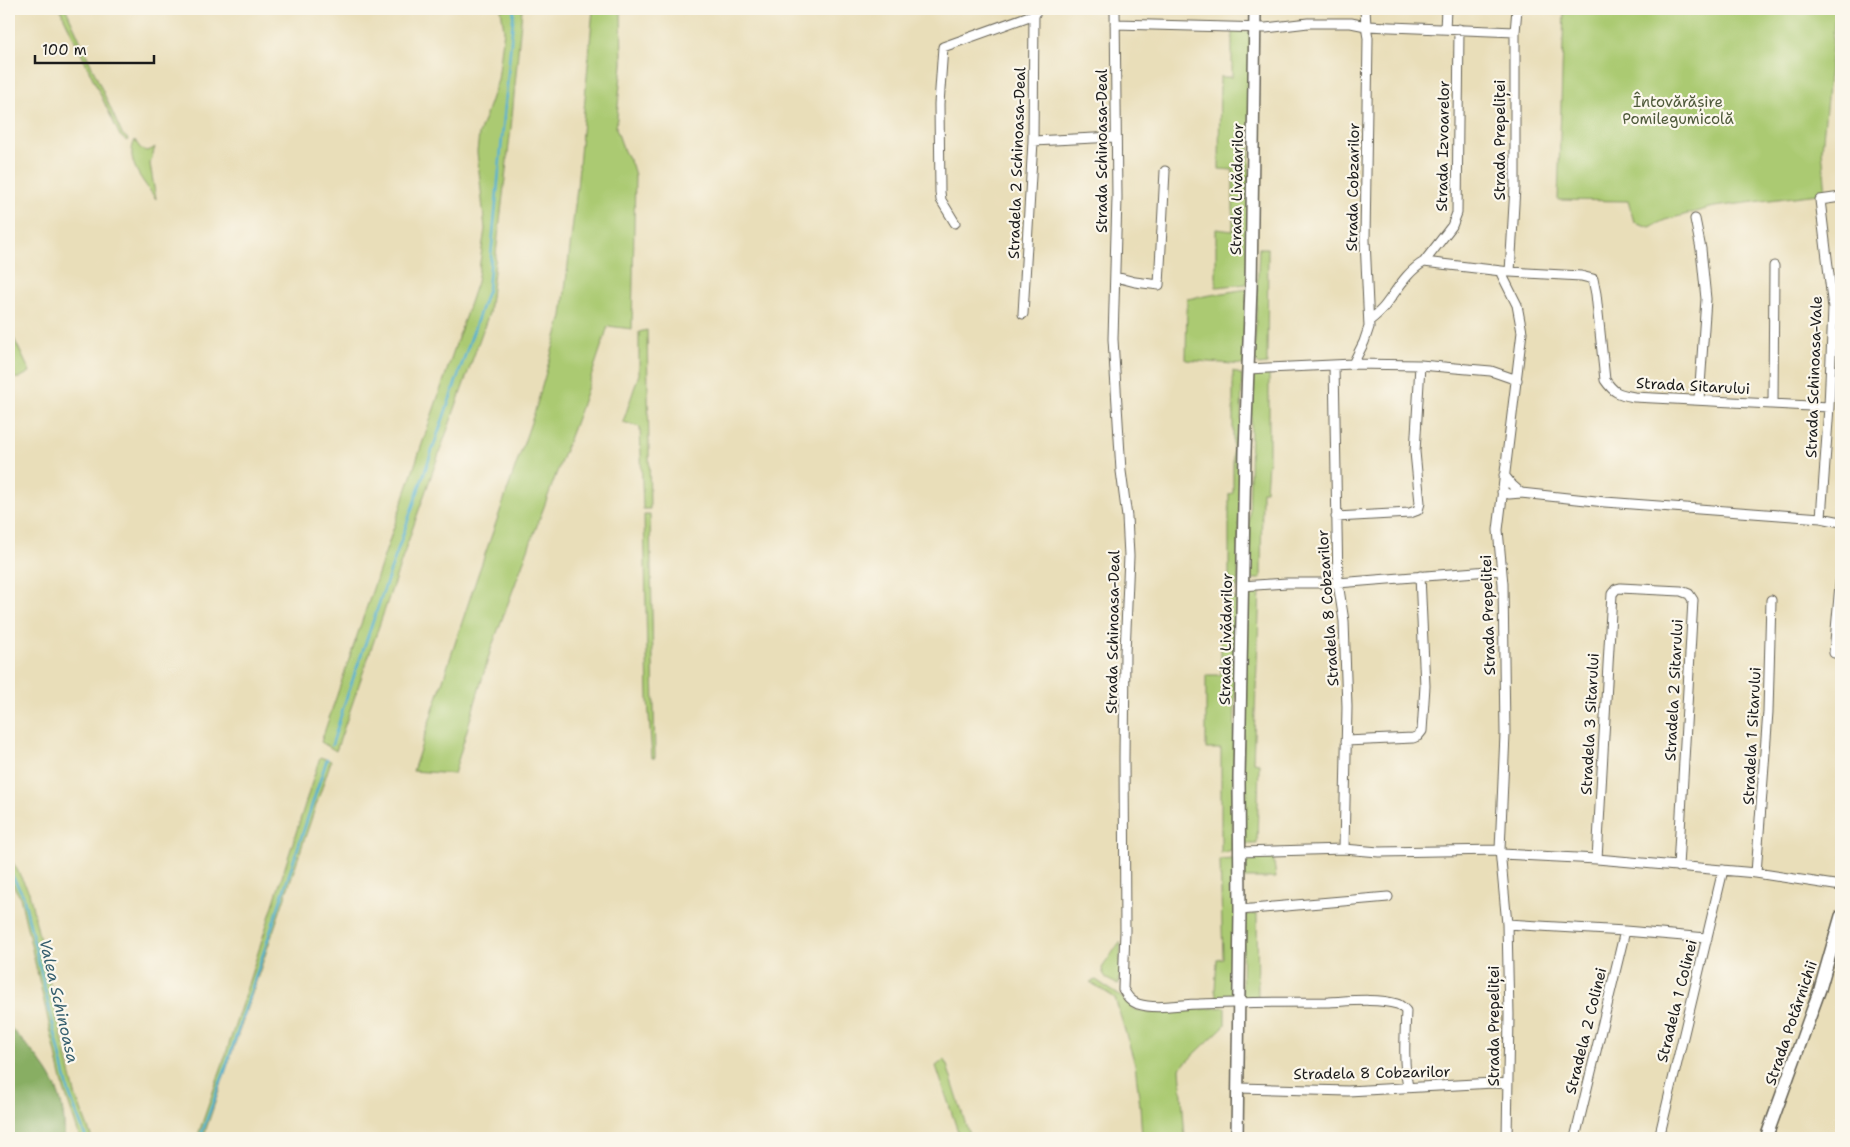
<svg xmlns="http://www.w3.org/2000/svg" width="1850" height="1147" viewBox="0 0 1850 1147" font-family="'Shantell Sans',sans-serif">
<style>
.green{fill:#abca72;stroke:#647347}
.forest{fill:#88ae64;stroke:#526540}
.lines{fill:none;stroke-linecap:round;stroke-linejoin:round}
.stream{stroke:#54b1d2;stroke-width:2.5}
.minor-casing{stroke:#646053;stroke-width:11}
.tertiary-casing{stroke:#646053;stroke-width:14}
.minor{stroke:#fff;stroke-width:9}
.tertiary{stroke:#fff;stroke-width:11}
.labels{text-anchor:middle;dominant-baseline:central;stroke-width:4.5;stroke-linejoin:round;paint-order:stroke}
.park-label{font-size:15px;fill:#4e593a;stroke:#fbf7ec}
.street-label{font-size:15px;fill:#1c1c1c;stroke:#fbf7ec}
.water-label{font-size:16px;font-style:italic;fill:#355f6e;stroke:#fbf7ec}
</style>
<rect width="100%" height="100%" fill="#fbf7ec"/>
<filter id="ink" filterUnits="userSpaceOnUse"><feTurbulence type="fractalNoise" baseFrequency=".02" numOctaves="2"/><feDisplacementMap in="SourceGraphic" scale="10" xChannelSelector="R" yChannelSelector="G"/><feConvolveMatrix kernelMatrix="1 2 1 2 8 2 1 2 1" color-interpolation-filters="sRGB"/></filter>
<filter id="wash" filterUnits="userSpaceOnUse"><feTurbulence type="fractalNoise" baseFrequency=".0096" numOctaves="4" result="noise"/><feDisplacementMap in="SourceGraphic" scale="20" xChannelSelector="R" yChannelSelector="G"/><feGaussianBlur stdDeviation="1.12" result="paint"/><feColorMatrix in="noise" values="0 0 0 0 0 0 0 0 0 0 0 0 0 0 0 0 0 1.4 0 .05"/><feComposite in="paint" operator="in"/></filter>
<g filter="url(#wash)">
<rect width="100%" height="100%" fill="#e9deb9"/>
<!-- green -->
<path class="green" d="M60,9h6l56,125 6,5 -1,2 -7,-5z
M501,9h21l-11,119 -22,185 -70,197 -83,241 -15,-9 156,-460 8,-53 -8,-77 2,-18 19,-54 6,-50z
M593,9h28l1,54 -6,65 8,23 8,14 3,10 -3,154 -24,-3 -28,84 -89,239 -37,125 -41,-3 62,-188 60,-172 27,-95 15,-128z
M1564,9h277v4h-6l-13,137 4,43 -112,14 -49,13 -15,7 -16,-5 -6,-21 -70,-1z
M1232,30l20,2 -5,252 -31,3v-58l17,2v-61l-14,-1 1,-92h12z
M135,140c5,9 10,15 20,7l-5,17 6,35c-12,-17 -32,-38 -21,-59z
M1259,248h9l-1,116 -8,1 -5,-5z
M1247,289l-3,76 -58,-5 1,-61z
M9,328l21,44 -11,6 -10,1z
M647,330l3,179h-7l-3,-82 -17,-5 16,-48v-42z
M1233,371l9,4 -4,212 -3,3h-6v-96l4,-1z
M1252,373h17v90h-1l-2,28h-4l-1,88h-13z
M644,515h6l5,243h-3l-4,-58z
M1260,590l-7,172 6,1 -2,81h-13l-1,-76 3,-176z
M1227,596l7,2 3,4 -5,248 -11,3v-104h-15v-74h15v-41l7,-1z
M320,757l11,4 -128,377h-6l26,-75z
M1273,854l3,24h-33v-23z
M9,855l20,37 46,202 17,44h-12l-16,-49 -44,-192 -11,-19z
M1233,859l3,2 -1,129 -3,5 -15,3 -2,-8 2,-31 6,-1 -3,-98z
M1257,914l1,85 -16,1 1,-85z
M1119,943h2l-2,41c-9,-2 -16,-6 -17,-16z
M1096,980l24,16 14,13 16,4 75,-6v18l-45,43 5,70h-43l-2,-32 -5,-42 -20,-66 -25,-16z
M945,1059l25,79h-10l-24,-72z"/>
<!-- forest -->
<path class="forest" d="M9,1026c33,36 58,60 55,112h-55z"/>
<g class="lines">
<!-- stream -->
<path class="stream" d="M332,745l13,-43 143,-413 26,-280
M9,870l14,25 46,198 17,45
M200,1138l25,-68 102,-311"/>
</g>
</g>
<g filter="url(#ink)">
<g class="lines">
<!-- minor casing -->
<g class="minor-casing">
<path id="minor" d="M1115,9l2,189 -4,141 8,132 6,46 2,39 -4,97 -1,105 1,173 -2,58c4,7 7,12 15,15 19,6 42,0 61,0 43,-2 86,-2 130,-2 20,-1 49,-4 68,2 4,1 6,4 9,7 -1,26 -3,50 2,76
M1115,24l151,4 42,-5h43l15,3 149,6
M1445,29l1,-20
M1033,141l82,-4
M1695,219l6,30 5,50 -7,101
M955,223l-14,-23 -1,-8 -1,-88 4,-57 92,-33
M1424,262l86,10 71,4 12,3 3,15 9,86c9,13 13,14 29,17l195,10
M1500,271l17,34 5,27 -24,198 5,54 2,150 -5,116 7,74 2,91 -2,123
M1510,272l5,-85v-155l2,-23
M1116,277l19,5 24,3 6,-114
M1023,314l10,-173 1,-132
M1369,321c5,-4 10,-8 15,-14 12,-15 22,-35 40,-45l28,-36 5,-13 2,-184
M1353,364l11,-22 5,-15 -4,-87 3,-202 -2,-12 -1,-17
M1334,365l4,218 6,38 3,86 -3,142
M1248,369l105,-5 67,1 71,6 26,9
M1773,404l1,-138
M1504,475l8,10 9,8
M1502,492l7,2 12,-1 84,9 216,16 20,4
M1336,517l74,-4 8,-3 2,-7 -5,-51 5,-87
M1821,518l8,-111 4,-99 -13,-108 21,-3
M1242,586l45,-3h51l163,-13
M1834,653l7,-80
M1346,741l67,-3 5,-2 4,-5 3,-45 -5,-110
M1239,852l105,-3 35,3 121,-2
M1501,854l96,5 159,14 85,13
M1597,859l15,-265 4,-5 4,-1 61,3 8,3 4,6 -15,267
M1756,873l12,-161 3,-112
M1240,910l148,-13
M1507,924l118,7 82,7
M1238,1088l110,3 145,-8 15,1
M1575,1138l50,-207
M1659,1138l64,-268"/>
</g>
<!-- tertiary casing -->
<g class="tertiary-casing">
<path id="tertiary" d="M1237,1138l3,-228 -1,-132 6,-327 6,-164 4,-278
M1766,1138l54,-149 21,-73"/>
</g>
<!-- minor -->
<use href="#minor" class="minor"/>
<!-- tertiary -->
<use href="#tertiary" class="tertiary"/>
</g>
</g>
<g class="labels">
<!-- park labels -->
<g class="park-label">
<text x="1678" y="102">Întovărășire<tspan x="1678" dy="17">Pomilegumicolă</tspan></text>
</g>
<!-- street labels -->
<g class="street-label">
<text transform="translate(1500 140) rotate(-90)">Strada Prepeliței</text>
<text transform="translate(1443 146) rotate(-89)">Strada Izvoarelor</text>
<text transform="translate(1102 151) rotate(-90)">Strada Schinoasa-Deal</text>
<text transform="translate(1017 163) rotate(-88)">Stradela 2 Schinoasa-Deal</text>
<text transform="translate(1353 187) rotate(-89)">Strada Cobzarilor</text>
<text transform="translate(1237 189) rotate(-89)">Strada Livădarilor</text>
<text transform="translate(1814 377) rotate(-88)">Strada Schinoasa-Vale</text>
<text transform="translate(1693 386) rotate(3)">Strada Sitarului</text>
<text transform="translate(1328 608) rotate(-94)">Stradela 8 Cobzarilor</text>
<text transform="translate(1488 615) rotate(-92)">Strada Prepeliței</text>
<text transform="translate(1113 632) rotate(-89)">Strada Schinoasa-Deal</text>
<text transform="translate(1226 639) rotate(-89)">Strada Livădarilor</text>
<text transform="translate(1674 690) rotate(-87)">Stradela 2 Sitarului</text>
<text transform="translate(1590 724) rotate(-87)">Stradela 3 Sitarului</text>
<text transform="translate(1752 736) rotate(-87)">Stradela 1 Sitarului</text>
<text transform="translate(1677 1001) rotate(-76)">Stradela 1 Colinei</text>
<text transform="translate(1791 1023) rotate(-71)">Strada Potârnichii</text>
<text transform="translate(1494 1026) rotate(-90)">Strada Prepeliței</text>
<text transform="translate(1586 1031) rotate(-76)">Stradela 2 Colinei</text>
<text transform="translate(1372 1073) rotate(-1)">Stradela 8 Cobzarilor</text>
</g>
<!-- water labels -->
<g class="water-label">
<text transform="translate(59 1001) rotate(77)">Valea Schinoasa</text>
</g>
</g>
<!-- margin -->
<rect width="1850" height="1147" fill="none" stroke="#fbf7ec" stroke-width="30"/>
<!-- scale -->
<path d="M35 55v8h119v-8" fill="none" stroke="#1c1c1c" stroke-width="2.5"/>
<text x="42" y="55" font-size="15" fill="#1c1c1c" stroke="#fbf7ec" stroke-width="4" paint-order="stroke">100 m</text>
</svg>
